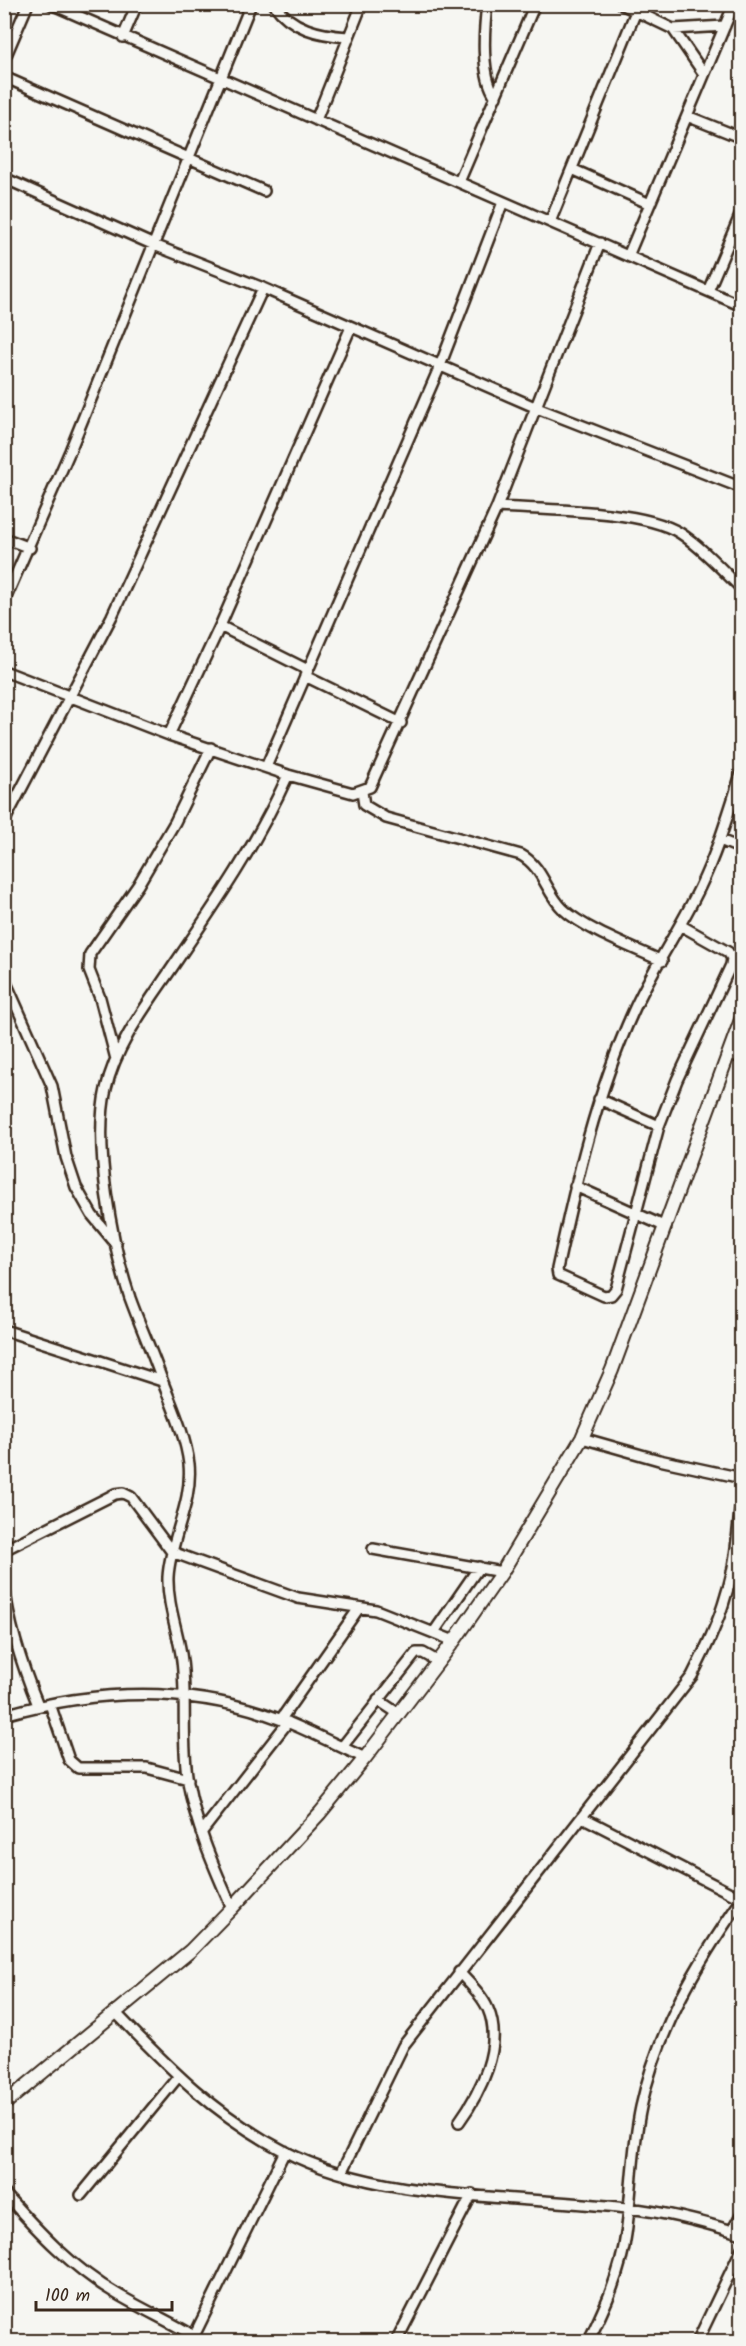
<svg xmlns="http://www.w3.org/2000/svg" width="746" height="2346" viewBox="0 0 746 2346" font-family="Kalam,sans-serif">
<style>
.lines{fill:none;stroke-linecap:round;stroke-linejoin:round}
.minor-casing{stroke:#3b2a1e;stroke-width:14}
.tertiary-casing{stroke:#3b2a1e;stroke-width:16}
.minor{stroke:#f6f6f2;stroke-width:9}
.tertiary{stroke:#f6f6f2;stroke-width:12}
</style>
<rect width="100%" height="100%" fill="#f6f6f2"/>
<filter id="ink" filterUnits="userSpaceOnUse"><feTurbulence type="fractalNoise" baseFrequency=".0167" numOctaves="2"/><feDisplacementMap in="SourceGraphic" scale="12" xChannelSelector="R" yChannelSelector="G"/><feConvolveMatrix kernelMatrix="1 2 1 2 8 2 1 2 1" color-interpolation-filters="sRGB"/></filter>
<g filter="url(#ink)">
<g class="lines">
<!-- minor casing -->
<g class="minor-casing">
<path id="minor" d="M51,4l691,302
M274,4c17,25 46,31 74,33
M487,4c-3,26 -7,71 9,93
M621,4l52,25 31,45
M673,29l52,-3
M123,37l14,-33
M4,60l24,-56
M4,77l260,114
M687,116l55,22
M316,120l46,-116
M572,169l78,35
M4,178l150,67 109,43 274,120 205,80
M459,182l76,-178
M550,222l89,-218
M628,256l106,-252
M708,291l34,-80
M497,507c47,3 145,2 183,26 23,15 42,37 62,56
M4,538l26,10
M4,602l66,-151 181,-447
M220,626l88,44
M4,671l165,64 119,40 65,18 17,-6 127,-280 103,-264
M305,676l96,47
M169,735l51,-109 131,-299
M266,767l174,-401 63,-164
M362,792l2,13 22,13 135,37c22,12 25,38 42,54 21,20 71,39 99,52
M4,822l108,-206 151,-328
M720,840l22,9
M680,925l48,27 4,6 -1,7 -54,115 -18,46 -43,163 -5,6 -7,1 -46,-21 -1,-6c19,-88 39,-175 76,-257 19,-43 47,-83 67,-125 18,-37 29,-76 42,-116
M4,978l48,108 14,71 10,30 16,28 24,29
M729,1054l13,4
M116,1059l-16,-61 -11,-28 1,-16 48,-69 37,-63 36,-74
M599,1099l60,27
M575,1186l91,41
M4,1330l158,51
M582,1438l77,22 83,18
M373,1549l129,23
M4,1550l111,-56 8,-1 8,4 41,55 126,46 78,12 78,31
M4,1584c5,43 18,82 34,121
M434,1632l45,-65
M378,1700l21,14
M50,1704l19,56 9,8h69l41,11
M4,1715c92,-26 188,-30 278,5 28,11 56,26 83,38
M281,1719l78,-111
M342,1747l74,-94h7l16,9
M582,1817l160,82
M201,1833l87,-111
M232,1908c-18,-41 -36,-81 -44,-126 -7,-39 -1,-81 -6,-121 -3,-28 -15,-55 -14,-84 2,-38 25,-74 21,-113 -4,-32 -19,-62 -30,-92 -9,-25 -20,-49 -29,-74 -18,-54 -37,-153 -24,-209 10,-46 44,-88 70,-127 41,-60 82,-120 112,-187
M117,2014c53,55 98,101 167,137 98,51 235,44 343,57 38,4 77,14 115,26
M459,2122c21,-29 45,-76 29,-113 -6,-14 -19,-26 -29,-37
M341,2173l62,-127 289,-370c13,-26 26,-52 34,-81 11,-33 12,-70 16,-105
M4,2193c34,38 68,75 113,101 25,15 52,27 77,42l91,-185
M81,2195l97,-118
M732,2231l10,-18
M396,2342l76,-148
M588,2342c17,-35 33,-69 38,-108 6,-42 6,-85 15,-127 17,-78 56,-144 101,-208
M697,2342l45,-94"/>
</g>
<!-- tertiary casing -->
<g class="tertiary-casing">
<path id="tertiary" d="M4,2104l186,-153 42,-43 88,-95 45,-55 89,-117 48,-69 80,-134 30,-68 130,-353"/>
</g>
<!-- minor -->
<use href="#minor" class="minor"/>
<!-- tertiary -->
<use href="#tertiary" class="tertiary"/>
</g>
</g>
<!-- margin -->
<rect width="746" height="2346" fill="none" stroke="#f6f6f2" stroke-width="24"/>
<rect x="12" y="12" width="722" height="2322" fill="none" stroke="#3b2a1e" stroke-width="2" filter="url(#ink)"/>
<!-- scale -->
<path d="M36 2301v9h136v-9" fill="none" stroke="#3b2a1e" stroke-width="3"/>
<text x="45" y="2301" font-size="18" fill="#3b2a1e" stroke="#f6f6f2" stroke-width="4.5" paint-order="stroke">100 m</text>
</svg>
